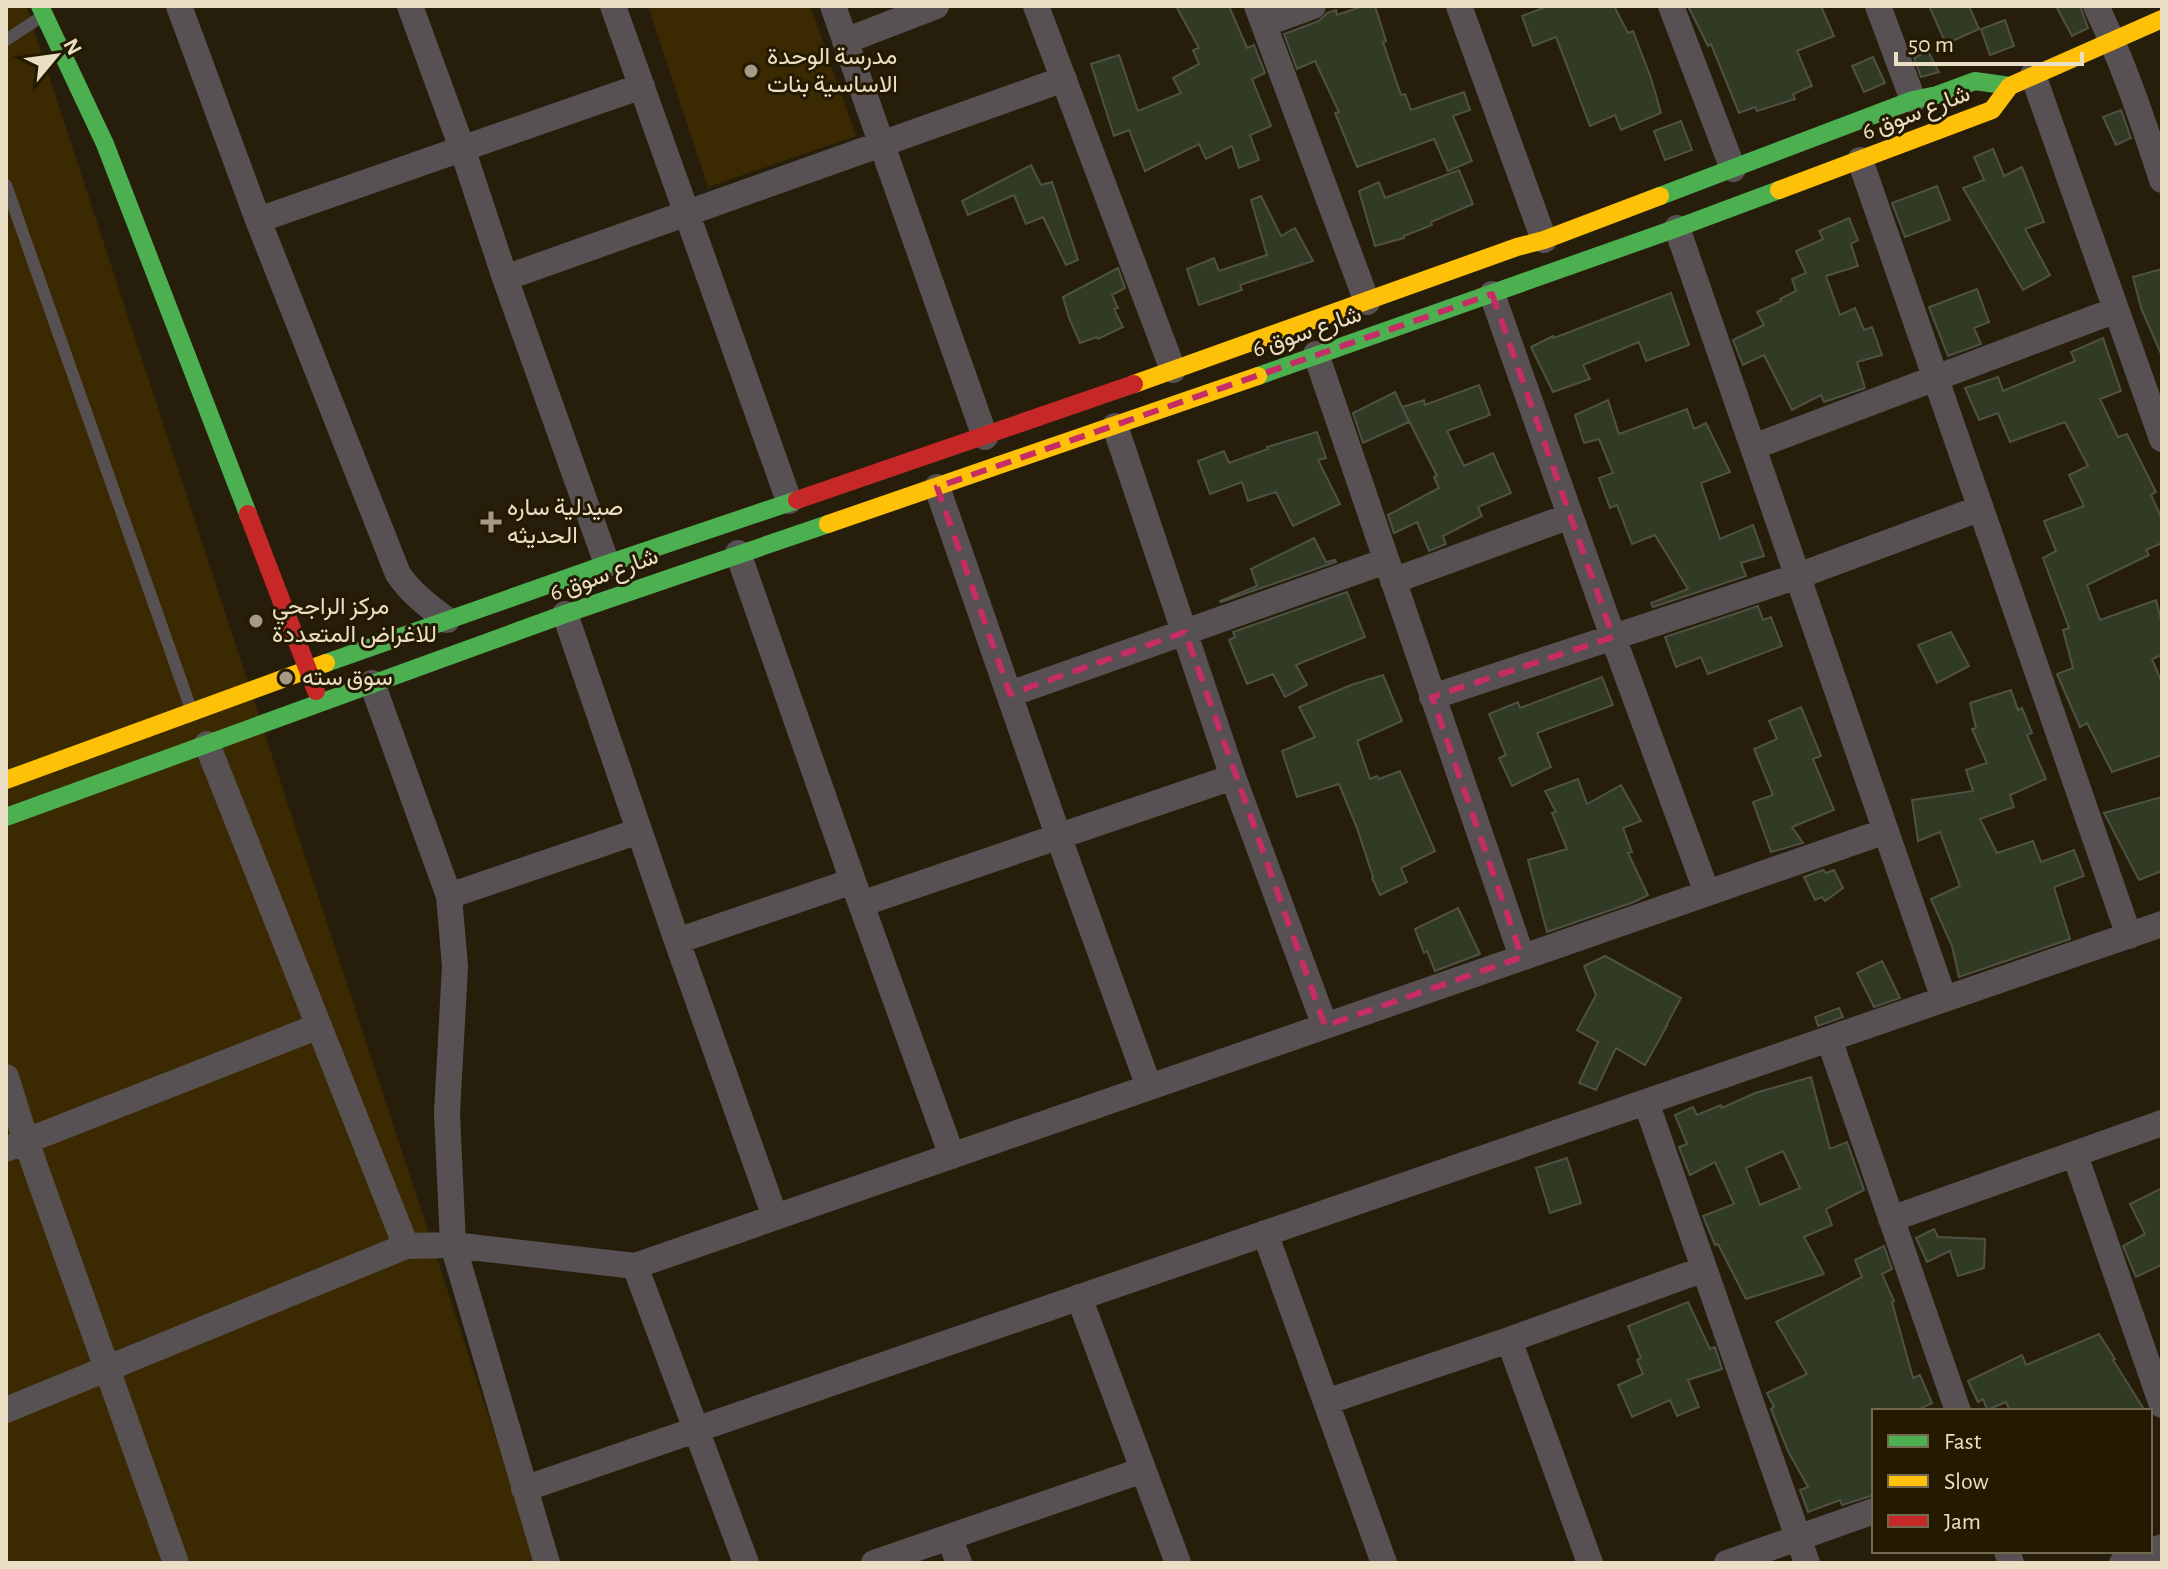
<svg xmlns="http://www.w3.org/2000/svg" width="2168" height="1569" viewBox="0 0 2168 1569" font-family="'Alegreya Sans',Vazirmatn,sans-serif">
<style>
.built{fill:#3a2901}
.building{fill:#303a25;stroke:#4f5243;stroke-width:2;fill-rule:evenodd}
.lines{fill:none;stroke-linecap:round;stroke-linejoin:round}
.lane{stroke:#575153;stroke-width:12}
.street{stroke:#575153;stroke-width:26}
.fast{stroke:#4caf50;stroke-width:18}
.slow{stroke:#ffc107;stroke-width:18}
.jam{stroke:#c62828;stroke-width:18}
.marked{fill:none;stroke:#c62c66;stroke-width:6;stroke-dasharray:16 10;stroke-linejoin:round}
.poi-dot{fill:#a59b84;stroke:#241a02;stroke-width:3}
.labels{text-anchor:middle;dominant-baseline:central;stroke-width:6;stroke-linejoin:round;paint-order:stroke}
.poi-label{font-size:24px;fill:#eadec5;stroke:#241a02;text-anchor:start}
.street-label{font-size:24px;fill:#eadec5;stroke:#241a02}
</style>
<rect width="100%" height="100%" fill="#261e0b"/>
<!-- built -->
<path class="built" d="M6,6h20l511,1557h-531z
M648,6h162l46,130 -148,51z"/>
<!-- building -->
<path class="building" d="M1176,6h53l18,42 7,-3 11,28 -13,6 19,47 -21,9 9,25 -20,8 -7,-22 -26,13 -7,-15 -54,27 -16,-41 -15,6 -23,-72 28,-9 19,56 43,-18 -8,-15 26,-14 -6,-14 6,-2z
M1363,6h12l11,35 -3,1 18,53 4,-1 6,16 53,-18 6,18 -17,6 19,45 -24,10 -14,-32 -77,28 -22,-54 4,-1 -24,-51 -18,8 -13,-35 35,-13 8,-8 9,-3 1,5z
M1548,6h66l14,27 5,-2 18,47 10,35 -40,17 -6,-15 -25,11 -34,-89 -23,9 -11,-30z
M1688,6h133l13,30 -37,15 15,35 -19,8 2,5 -38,12 -2,-4 -16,6 -28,-69 -3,2z
M1929,6h40l10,23 -33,15z
M2056,6h24l8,22 -16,8z
M2005,20l9,26 -24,9 -9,-26z
M1928,51l11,21 -18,5 -7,-19z
M1873,57l12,26 -21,9 -12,-26z
M2121,110l10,28 -15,7 -13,-28z
M1681,121l11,29 -27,10 -11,-29z
M1993,149l11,27 18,-9 22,55 -19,7 25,46 -27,15 -60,-102 21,-8 -10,-23z
M1031,165l10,20 11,-3 26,78 -12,5 -23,-48 -17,7 -12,-29 -46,20 -6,-14z
M1459,170l14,34 -42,18 1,3 -28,11v2l-29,8 -16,-55 20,-9 6,16z
M1937,186l13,34 -45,17 -13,-34z
M1261,196l20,40 14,-8 18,33 -73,24 2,5 -43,15 -12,-36 27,-11 5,13 48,-16 -16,-55z
M1849,218l9,22 -7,4 7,22 -32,10 14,39 15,-7 9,22 8,-3 10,28 -25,7 8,26 -41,14 -3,-7 -29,15 -28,-55 -21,10 -10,-25 31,-15 -7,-13 24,-11 -1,-2 16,-8 -4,-12 14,-6 -10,-22 27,-12 -4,-8z
M1118,268l7,20 -13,7 6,13 -4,1 9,18 -25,12 -1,-2 -17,6 -11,-25 -6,-21z
M2162,269v87l-21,-48 -8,-31z
M1977,289l12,33 -15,6 7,16 -33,12 -19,-49z
M1671,293l18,52 -43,16 -7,-19 -56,23 7,14 -37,13 -22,-45 22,-11 1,2z
M2103,338l18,53 -21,8 18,38 9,-3 29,58 -5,3 11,24v24l-16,7 3,5 -62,30 13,35 56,-20 6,24v31l-10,4 10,24v72l-50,17 -25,-49 -7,4 -23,-53 16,-6 -10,-38 6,-2 -26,-70 13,-7 -12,-30 40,-15 -15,-31 19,-9 -23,-44 -55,20 -12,-29 -19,7 -14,-32 33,-11 5,14 72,-30 -4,-9z
M1479,385l11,30 -43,16 17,35 29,-13 18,40 -33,14 4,9 -39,20 3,8 -17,7 -12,-29 -23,11 -6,-18 51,-27 -5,-11 3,-1 -35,-69 22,-7 1,5z
M1395,392l14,30 -46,21 -10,-30z
M1608,400l11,34 68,-25 7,20 12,-6 24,49 -29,11 19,56 33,-14 11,31 -23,7 5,13 -93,31 -2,-4 37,-14 -33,-54 -23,9 -15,-39 -7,3 -11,-30 14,-5 -14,-34 -15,4 -9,-28z
M1317,432l9,26 -8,2 22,44 -47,22 -17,-34 -28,9 -6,-19 -32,12 -12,-33 26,-10 5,12 39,-14 -1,-2z
M1314,538l12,24 9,-2 1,2 -115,40 -1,-1 37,-15 -6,-17z
M1347,592l18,45 -69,28 11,20 -22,12 -12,-23 -26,10 -18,-44 6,-3 -2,-5z
M1758,606l5,14 8,-3 11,29 -74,28 -7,-17 -25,10 -11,-30z
M1951,632l18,34 -32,17 -19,-38z
M1383,675l19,46 -45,20 13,38 7,-3 2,3 21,-8 35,80 -34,17 6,14 -27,13 -8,-17 1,-1 -16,-49 -18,-44 -42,13 -15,-46 33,-14 -16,-30 52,-22z
M1602,677l11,28 -76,28 14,34 -39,19 -13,-28 7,-3 -17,-41 29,-12 2,6z
M2011,690l7,20 4,-2 10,25 -5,2 19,44 -36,16 4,12 -34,12 17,34 36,-12 8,21 33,-12 10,26 -30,11 16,52 -111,38 -7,-31 -21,-47 29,-13 -20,-54 -22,9 -6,-41 61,-9 -7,-21 21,-7 -15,-34 4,-1 -6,-25z
M1801,707l20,49 -8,3 21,51 -42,17 11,16 -32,9 -18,-50 20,-7 -19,-46 23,-10 -8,-18z
M1578,779l9,25 34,-19 20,36 -18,7 9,24 -4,1 20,42 -14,7 -87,30 -19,-72 39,-11 -15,-36 4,-1 -11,-21z
M2162,797v74l-23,9 -35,-67z
M1823,870l3,3 8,-3 9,18 -18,13 -3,-4 -7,3 -11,-23z
M1458,908l22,46 -45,17 -8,-20 -3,2 -9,-24z
M1605,956l76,42 -15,28h1l-22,39 -29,-17 -20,42 -17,-7 19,-41 -21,-12 19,-35 -12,-29z
M1882,961l18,37 -26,9 -17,-34z
M1839,1008l4,9 -25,9 -3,-9z
M1811,1077l19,72 17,-7 17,48 -38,19 6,16 -28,12 20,37 -78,25 -28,-55 -3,1 -12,-29 31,-12 -19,-42 -25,13 -11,-28 8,-3 -12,-29 18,-8 4,8 24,-10 1,3 33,-15zM1783,1151l17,37 -40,17 -14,-37z
M1567,1158l14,45 -31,10 -14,-45z
M2162,1188v79l-1,-2 -25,12 -13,-31 22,-12 -15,-30z
M1934,1229l4,8 47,2 -1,29 -26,8 -8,-25 -23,11 -11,-24z
M1884,1246l8,23 -10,5 12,27 -2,1 21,76 7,-3 12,28 -16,8h-42v84l-32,10 -2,-5 -32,12 -8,-22 8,-3 -20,-36 -17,-42 3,-2 -7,-14 40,-19 -31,-52 86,-45 -7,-17z
M1688,1302l22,47 5,-2 7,22 -34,11 11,27 -22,9 -7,-16 -38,17 -14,-32 25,-11 -6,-14 4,-2 -13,-32z
M2099,1334l16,25 -2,1 32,51h-135l-4,-9 -19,8 -4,-11 -5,3 -10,-21 54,-26 4,10z"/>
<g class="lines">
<!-- lane -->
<path class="lane" d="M6,40l35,-23
M6,185l185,524"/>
<!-- street -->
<path class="street" d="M179,6l79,214 384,-134
M410,6l52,142 43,130 102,286
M613,6l176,495
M833,6l152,431
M1036,6l137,364
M1257,6l110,296
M1459,6l85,234
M1671,6l62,163
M1878,6l35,94
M2096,6c27,56 47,115 66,174
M1264,24l49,-18
M845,41l91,-35
M2033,75l129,364
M1860,160l269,776
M258,220l140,354c13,19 30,32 49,46
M1677,228l267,771
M505,278l559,-199
M1492,294l121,343 94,256
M1316,354l206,603
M1115,426l118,351 92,249
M1753,447l363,-137
M937,487l122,351 90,249
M738,553l123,351 91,252
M1393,581l177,-65
M565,614l112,327 98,276
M372,683l77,213 6,70 -8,147 6,132 94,318
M1010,694l376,-133
M1432,697l366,-121 183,-68
M207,744l199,502
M449,896l190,-65
M861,904l372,-127
M677,941l176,-60
M1829,1039l129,372
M6,1077l20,64 150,422
M1646,1102l161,461
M6,1149l313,-123
M2075,1155l87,250
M1891,1219l271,-96
M1265,1233l119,330
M635,1266l111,297
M1079,1297l99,266
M1509,1340l81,223
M1326,1402l183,-62 195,-71
M6,1410l400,-164 47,-1 182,21 1251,-435
M524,1489l1638,-565
M949,1537l10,26
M2007,1551l4,12
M874,1563l269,-93
M1727,1563l147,-52
M2122,1563l40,-16"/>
<!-- fast -->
<path class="fast" d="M40,6l65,138 143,370
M1660,196l253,-96 24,-5 38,-14 35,5
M1258,376l419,-148 102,-38
M326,663l281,-99 190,-64
M6,817l559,-203 263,-90"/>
<!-- slow -->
<path class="slow" d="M1779,190l213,-80 18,-24 152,-67
M1134,384l383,-137 27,-7 116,-44
M828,524l430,-148
M6,780l320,-117"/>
<!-- jam -->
<path class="jam" d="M797,500l337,-116
M248,514l68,177"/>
</g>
<!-- marked area -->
<path class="marked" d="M1492,294l121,343 -181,60 90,260 -197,69 -140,-394 -175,62 -73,-207z"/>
<!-- markers -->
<g class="poi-dot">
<circle cx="751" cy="71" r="8"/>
<path d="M487 510h8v8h8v8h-8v8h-8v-8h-8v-8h8z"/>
<circle cx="256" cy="621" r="8"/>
<circle cx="286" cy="678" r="8"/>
</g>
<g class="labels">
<!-- poi labels -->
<g class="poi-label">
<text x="767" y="57">مدرسة الوحدة<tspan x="767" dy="28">الاساسية بنات</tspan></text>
<text x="507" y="508">صيدلية ساره<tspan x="507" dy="28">الحديثه</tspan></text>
<text x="272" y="607">مركز الراجحي<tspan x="272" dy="28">للاغراض المتعددة</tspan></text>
<text x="302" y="678">سوق سته</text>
</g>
<!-- street labels -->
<g class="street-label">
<text transform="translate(1916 113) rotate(-21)">شارع سوق 6</text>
<text transform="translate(1307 332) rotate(-19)">شارع سوق 6</text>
<text transform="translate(604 575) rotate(-20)">شارع سوق 6</text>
</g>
</g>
<!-- border -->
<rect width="2168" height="1569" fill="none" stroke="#eadec5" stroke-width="16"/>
<!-- legend -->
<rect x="1872" y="1409" width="280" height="144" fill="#241a02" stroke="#736850" stroke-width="2"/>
<rect x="1888" y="1435" width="40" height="12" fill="#4caf50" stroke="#736850" stroke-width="2"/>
<text x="1944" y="1449" font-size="24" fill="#eadec5">Fast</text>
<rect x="1888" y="1475" width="40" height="12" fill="#ffc107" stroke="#736850" stroke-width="2"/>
<text x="1944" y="1489" font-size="24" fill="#eadec5">Slow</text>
<rect x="1888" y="1515" width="40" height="12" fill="#c62828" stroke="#736850" stroke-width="2"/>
<text x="1944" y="1529" font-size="24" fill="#eadec5">Jam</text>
<!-- north arrow -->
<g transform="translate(56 56) rotate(61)" stroke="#241a02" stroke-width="6" paint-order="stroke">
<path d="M0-6L14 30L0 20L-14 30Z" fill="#eadec5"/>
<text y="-12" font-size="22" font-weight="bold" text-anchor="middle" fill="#eadec5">N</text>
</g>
<!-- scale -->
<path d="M1896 52v12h186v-12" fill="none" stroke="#eadec5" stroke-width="4"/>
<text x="1908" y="52" font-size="24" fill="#eadec5" stroke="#241a02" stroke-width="6" paint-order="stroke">50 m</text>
</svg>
